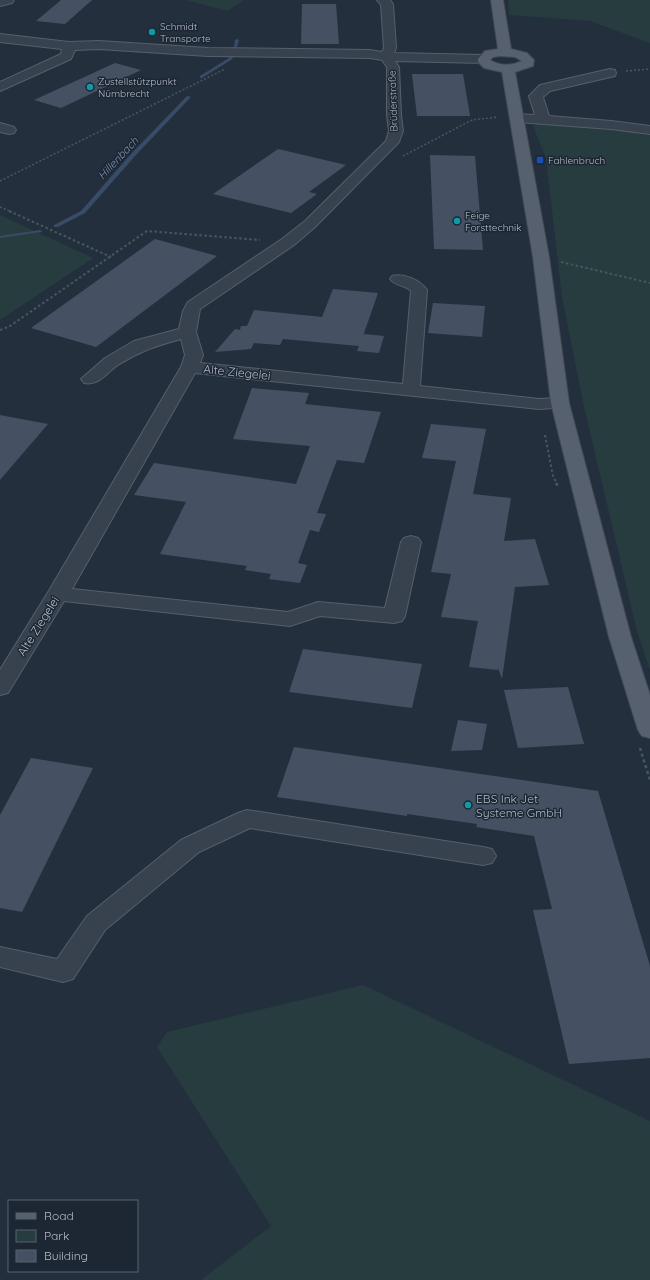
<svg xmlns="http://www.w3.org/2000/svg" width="650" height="1280" viewBox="0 0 650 1280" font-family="Quicksand,sans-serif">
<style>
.green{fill:#263c3f}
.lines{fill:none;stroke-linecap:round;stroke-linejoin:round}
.stream{fill:#394c67;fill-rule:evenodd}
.building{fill:#455162}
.minor-casing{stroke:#565f6c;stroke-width:2}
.major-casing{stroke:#414a57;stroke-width:2}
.path-far2{stroke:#44595c;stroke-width:1.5;stroke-dasharray:2 2;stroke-linecap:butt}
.path-far1{stroke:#44595c;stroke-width:2;stroke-dasharray:2.5 2.5;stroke-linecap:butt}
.path{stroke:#44595c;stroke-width:2.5;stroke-dasharray:3 3;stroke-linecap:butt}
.minor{fill:#38414e;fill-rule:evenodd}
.major{fill:#56606e;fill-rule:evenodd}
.culture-dot{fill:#0f9aa8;stroke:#1d2633;stroke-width:1.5}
.transit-dot{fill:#1a4fb4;stroke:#1d2633;stroke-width:1.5}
.labels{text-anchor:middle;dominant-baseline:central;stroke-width:3;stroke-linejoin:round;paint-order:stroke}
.far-poi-label{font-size:10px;fill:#b4bcc9;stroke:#1d2633;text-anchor:start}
.far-street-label{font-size:10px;fill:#b4bcc9;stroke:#1d2633}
.far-water-label{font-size:11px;font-style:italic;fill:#7c92b1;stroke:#1d2633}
.street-label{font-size:12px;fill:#b4bcc9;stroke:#1d2633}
.poi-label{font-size:12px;fill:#b4bcc9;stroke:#1d2633;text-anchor:start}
</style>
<rect width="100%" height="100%" fill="#242f3e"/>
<!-- green -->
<path class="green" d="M186,0h58l-17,11z
M508,0h142v43l-60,-22 -81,-6z
M540,123l110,10v537l-13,-39 -53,-224 -22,-110 -16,-139 -13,-32z
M0,215l93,43 -93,62z
M363,985l287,136v159h-449l70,-54 -114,-179 10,-15z"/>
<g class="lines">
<!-- stream -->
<path class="stream" d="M237,39l2,1 -2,7 -3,1 1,-8z
M231,55l3,1 -3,4 -29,18h-2v-2l29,-18z
M187,96l4,1 -56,59 -50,57 -27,14h-4v-2l27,-14 50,-57z
M40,230l2,1v1l-42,6v-2z"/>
</g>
<!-- building -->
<path class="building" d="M61,0h31l-27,24 -29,-3z
M302,4h34l3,40h-38z
M115,63l26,7 -80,38 -27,-8z
M412,74h51l7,42h-53z
M278,149l68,16 -37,27 8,2 -26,19 -78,-19z
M430,155l45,1 8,94 -49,-1z
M155,239l62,17 -121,91 -65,-19z
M333,289l45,4 -16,46 2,-5 20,2 -5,17 -22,-2 2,-5 -76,-7 -3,6 -26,-2 -3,6 -36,3 20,-23 5,1 1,-4h6l7,-16 68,7z
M433,303l52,3 -3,31 -54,-4z
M252,388l57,5 -4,11 76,8 -17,51 -27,-3 -20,53 9,1 -7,18 -9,-2 -12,33 9,2 -7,18 -31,-4 2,-5 -26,-4 2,-4 -87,-12 26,-52 -52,-7 20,-32 142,21 14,-38 -77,-7z
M0,415l48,9 -48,56z
M431,424l55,5 -13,65 38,4 -7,43 31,-2 14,46 -34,2 -13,92 -4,-11v2l-29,-3 9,-46 -37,-4 10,-43 -20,-2 25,-111 -34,-3z
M303,649l119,15 -10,44 -123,-16z
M568,687l16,57 -66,4 -14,-58z
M458,720l29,4 -5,26 -31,1z
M294,747l304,44 52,175v92l-81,6 -36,-154 19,-1 -18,-73 -58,-9 1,-3 -70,-10v2l-130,-19z
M31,758l62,10 -71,144 -22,-4v-93z"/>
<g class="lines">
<!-- minor casing -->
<g class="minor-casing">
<path id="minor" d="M0,0h14l-2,3 -12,3z
M377,0h13l3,4 3,44 -2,5 90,2 5,1 1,3 -1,3 -5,1 -89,-2 4,6 2,48 2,16 -4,11 -84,85 -21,18 -94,64 -4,23 7,23 -3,8 203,21 8,-93c-6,-6 -16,-5 -21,-12l2,-3c12,-3 28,4 35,14l-7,96 119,13 21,-1 6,1 3,4 -3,4 -27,2 -344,-36 -123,216 216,23 30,-10 67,6 16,-66 3,-4 7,-2 7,2 3,4 -16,74 -3,5 -8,2 -74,-7 -30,10 -226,-25 -56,92 -8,2v-25l47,-76 134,-227 4,-12 -4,-16c-25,7 -41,12 -63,26 -12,8 -19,21 -34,18l-3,-4 24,-21 29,-17 45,-12 4,-18 5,-9 94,-63 23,-18 81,-80 3,-10 -2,-16v-48l-5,-7 -12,-2 -162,-2 -109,-7 -24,1 -4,9 -71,32v-9l61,-28 1,-5 -62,-7v-8l69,8 30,-1 109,7 162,2 12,2 2,-4 -3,-43z
M610,69l5,1 1,3 -1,3 -65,15 -7,6 6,19 62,5 39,5v8l-39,-5 -94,-7 -5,-1 -2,-3 2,-3 5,-1 18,1 -6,-19 11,-11z
M0,123l14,4 2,3 -2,3 -5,1 -9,-2z
M247,810l236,37 9,2 4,7 -4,7 -9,2 -233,-37 -51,24 -94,78 -32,49 -10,3 -63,-15v-20l57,12 30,-43 94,-76 57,-27z"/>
</g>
<!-- major casing -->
<g class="major-casing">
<path id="major" d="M491,0h12l8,49 16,4 7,7 -1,6 -18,6 34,185 20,146 62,234 19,58v43l-8,-2 -4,-6 -29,-93 -58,-234 -18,-146 -31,-185 -18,-4 -6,-6v-3l7,-8 13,-2zM500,56l15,1 7,4c-10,5 -22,5 -32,-1l3,-3z"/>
</g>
<!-- path-far2 -->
<path class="path-far2" d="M626,71l24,-2
M403,156l69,-36 26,-3
M0,181l225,-112
M0,207l12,5"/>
<!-- path-far1 -->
<path class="path-far1" d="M9,211l102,46
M561,262l89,21
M0,330l10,-4 137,-95 113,9
M545,435l8,41 4,8"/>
<!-- path -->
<path class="path" d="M556,483l3,5
M640,748l10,32"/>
<!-- minor -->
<use href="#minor" class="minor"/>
<!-- major -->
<use href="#major" class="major"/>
</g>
<!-- markers -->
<g class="culture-dot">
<circle cx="152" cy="32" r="4"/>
<circle cx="90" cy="87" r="4"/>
<circle cx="457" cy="221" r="4"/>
<circle cx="468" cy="805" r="4"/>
</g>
<rect class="transit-dot" x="536" y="156" width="8" height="8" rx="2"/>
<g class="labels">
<!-- far-poi labels -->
<g class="far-poi-label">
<text x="160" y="26">Schmidt<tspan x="160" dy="12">Transporte</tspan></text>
<text x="98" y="81">Zustellstützpunkt<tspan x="98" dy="12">Nümbrecht</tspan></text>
<text x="548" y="160">Fahlenbruch</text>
<text x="465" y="215">Feige<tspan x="465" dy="12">Forsttechnik</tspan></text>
</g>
<!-- far-street labels -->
<g class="far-street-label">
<text transform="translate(393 101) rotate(-92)">Brüderstraße</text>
</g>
<!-- far-water labels -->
<g class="far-water-label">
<text transform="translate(118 158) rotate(-47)">Hillenbach</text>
</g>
<!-- street labels -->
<g class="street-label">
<text transform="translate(237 372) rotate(6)">Alte Ziegelei</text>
<text transform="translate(38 626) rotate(-58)">Alte Ziegelei</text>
</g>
<!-- poi labels -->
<g class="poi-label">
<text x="476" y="798">EBS Ink Jet<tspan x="476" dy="14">Systeme GmbH</tspan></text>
</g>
</g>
<!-- legend -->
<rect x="8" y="1200" width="130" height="72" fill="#1d2633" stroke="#59626f"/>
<rect x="16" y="1213" width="20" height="6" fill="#56606e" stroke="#59626f"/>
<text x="44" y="1220" font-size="12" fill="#b4bcc9">Road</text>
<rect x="16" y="1230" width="20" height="12" fill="#263c3f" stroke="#59626f"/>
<text x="44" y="1240" font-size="12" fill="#b4bcc9">Park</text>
<rect x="16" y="1250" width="20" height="12" fill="#455162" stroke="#59626f"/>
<text x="44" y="1260" font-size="12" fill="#b4bcc9">Building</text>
</svg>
